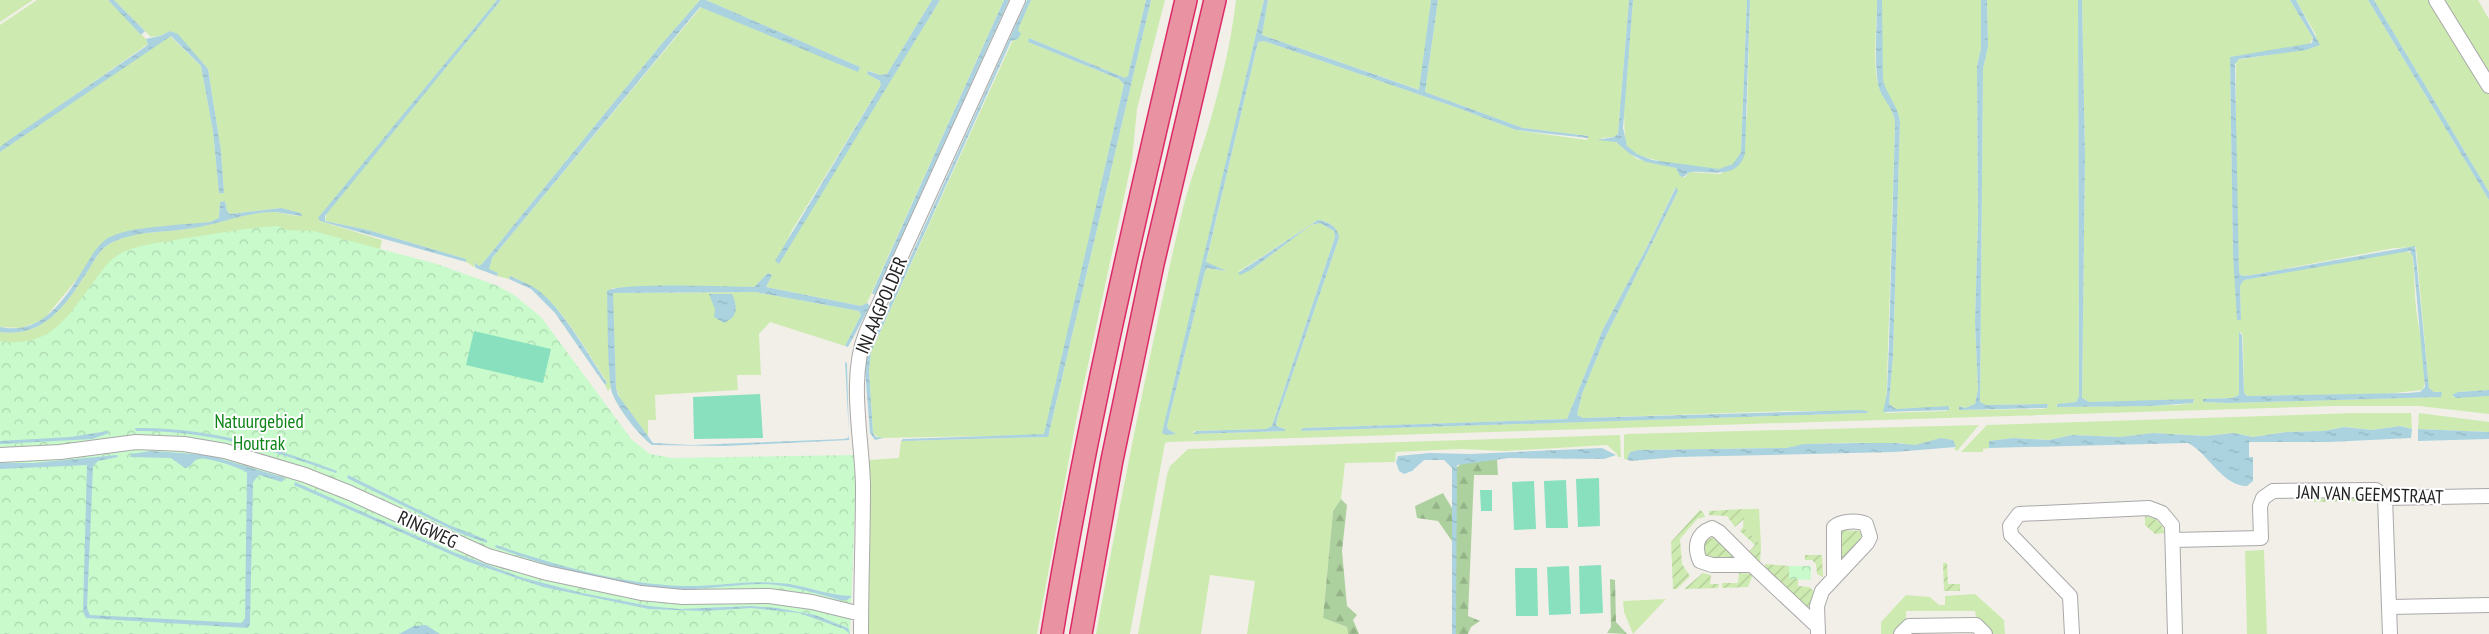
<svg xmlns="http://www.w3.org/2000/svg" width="2489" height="634" viewBox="0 0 2489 634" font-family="'PT Sans Narrow',sans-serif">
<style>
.grass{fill:#cdebb0;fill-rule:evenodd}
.forest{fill:url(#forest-firs)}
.park{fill:url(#park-crowns)}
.garden{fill:url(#garden-furrows)}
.pitch{fill:#88e0be}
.water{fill:url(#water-ripples)}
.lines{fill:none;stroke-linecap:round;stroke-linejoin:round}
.minor-casing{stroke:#a9a9a9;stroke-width:16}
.highway-casing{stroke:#dc2a67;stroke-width:24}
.minor{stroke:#fff;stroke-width:14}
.highway{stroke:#e892a2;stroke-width:21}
.labels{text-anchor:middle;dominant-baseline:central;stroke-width:4;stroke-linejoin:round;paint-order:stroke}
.street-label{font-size:19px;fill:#222;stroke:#fff}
.park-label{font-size:19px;fill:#0c8416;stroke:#fff}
</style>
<defs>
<pattern id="forest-firs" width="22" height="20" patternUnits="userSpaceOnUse" patternTransform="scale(1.25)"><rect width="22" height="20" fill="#add19e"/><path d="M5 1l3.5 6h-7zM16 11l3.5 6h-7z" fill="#95b388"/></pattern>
<pattern id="park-crowns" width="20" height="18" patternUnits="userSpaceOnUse" patternTransform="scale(1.25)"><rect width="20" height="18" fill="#c8facc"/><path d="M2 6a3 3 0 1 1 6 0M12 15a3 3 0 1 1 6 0" fill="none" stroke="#acd6af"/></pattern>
<pattern id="garden-furrows" width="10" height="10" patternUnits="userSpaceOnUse" patternTransform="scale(1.25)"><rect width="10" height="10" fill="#cdebb0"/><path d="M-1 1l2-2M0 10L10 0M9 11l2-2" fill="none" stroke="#b0c997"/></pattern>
<pattern id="water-ripples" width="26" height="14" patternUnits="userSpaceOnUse" patternTransform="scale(1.25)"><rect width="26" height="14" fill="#aad3df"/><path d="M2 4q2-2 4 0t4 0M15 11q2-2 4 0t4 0" fill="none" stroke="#92b5bf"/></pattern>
</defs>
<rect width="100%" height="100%" fill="#f2efe9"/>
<!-- grass -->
<path class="grass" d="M0,0h33l-33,22z
M37,0h71l38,39 2,5 -148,103v-122z
M114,0h383l-178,218 1,3 62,19 -10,44 -372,157v-109c46,6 67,-29 89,-63 6,-10 12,-21 22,-26 25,-13 55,-10 82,-15 27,-4 55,-17 82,-16 9,1 18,4 27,4l-2,-3 -19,-5 -51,6 -3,-3 -2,-10 -5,1 -1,17 -9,3 -89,12 -26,18 -17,26 -34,41 -22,9 -22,-1v-175l170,-116 31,30 12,65 6,62h5l-3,-42 -13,-82 -38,-38 -10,5 -9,1z
M501,0h199l-41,47 -177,217 -3,2 -5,-4 2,6 -10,-6v-3l-98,-29 -43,-9 2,-9z
M706,0h226l-45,74 -7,1 -11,-4 -2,3 14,8v3l-90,147 -13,32 162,-264h64l-137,303 -6,3 -95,-19 6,-12 -4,-2 -14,14 -142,1v98l-4,5 -3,-6 2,-3c-19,-28 -43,-74 -72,-93 -7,-5 -16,-9 -24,-13l-2,3 -12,-3 1,-3 -9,-3v-9l3,-3 209,-251 157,64 2,-4z
M1031,0h115l-18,77 -3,1 -96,-40 -1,4 91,37 5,5 -78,348 -4,3 -163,3 -6,-5 -4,-63 2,-18z
M1151,0h14l-28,109 -5,51 -55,256 -40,218h-171l3,-174 30,-2 2,-17 146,-4 2,-4z
M1236,0h28l-101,434h13l-8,-5 -1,-3 38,-155 2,-3 20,3 -21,-8 52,-221 6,-1 194,67 58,22 71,10 1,-4 -65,-8 -98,-36 13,-92h191l-11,134 -4,3 -14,1 16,4 21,17 39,9 8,10 6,-6 30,2 21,-13 6,-48 3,-113h127c0,23 -5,67 2,87 5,14 15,21 16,36l-9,290 60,-2 4,-4 -54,2 -7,-5 4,-48 7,-234c-1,-14 -11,-22 -16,-35 -8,-24 -3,-62 -2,-87h99v48l-4,18 1,154 -3,102 3,67 -3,15 -10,4 -4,-2 -2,4 82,-1 6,-1 1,-4 -63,1 -5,-3 3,-333 5,-23 -1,-46h91l1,396 -3,6 -20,3 1,2 119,-2 17,-2 2,-2 -106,1 -7,-4 3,-242 -3,-156h208l23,38 -4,7 -79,12 3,198 8,65 -1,-34 4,-6 159,-29 9,2c3,18 2,36 4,54 1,15 15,73 6,83l-36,4 -139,2 -3,-3 -1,-52 -1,-8 -3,-1v63l-7,3 -29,1v3l26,1 210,-6 2,-5h-7l-5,-4 -13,-141 -21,1 -143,27 -10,1 -3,-3 -3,-103v-110l77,-12 3,-13 -20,-35h72l121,200v190l-31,2 -6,5 37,-1v18l-70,-8h-85l-1166,36 -3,1 -35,191h-34c26,-143 54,-285 87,-426 7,-28 18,-55 26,-83 12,-41 22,-82 27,-125zM1675,188l3,3 -74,149 -22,54 -5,21 6,3 202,-7h82l-2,2 -565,18 3,-3 264,-9 36,-90 44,-82zM1318,220c11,1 19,7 21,18l-62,181 -1,7 9,3v2l-92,3 1,-3 72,-2 6,-3 63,-189 -1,-6 -14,-8 -9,2 -60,45 -13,2z
M1268,0h163l-11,90 -158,-55z
M1633,0h114l-6,152c-2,7 -8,14 -15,16 -13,5 -73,-7 -87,-13 -6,-2 -11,-7 -14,-12l-1,-32z
M2374,0h55l60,95v97z
M2442,0h36l11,19v57z
M755,292l104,19 2,4 -16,31 -75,-24 -11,12 2,41h-24l1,15 -83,5 1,25h-8v18l-28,-40 -4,-10 -4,-95z
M2354,413h57l1,16 -12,-3 -28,4 -28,-3 -20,4 -38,1 -33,5 -19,-4 -28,3 -52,-3 -34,4 -48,-2 -23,5 -36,-2 -23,3 -1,7 -6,1v3h-22l26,-27z
M2419,413l70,9v10l-71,-3z
M1979,425l-22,26 -3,-2 2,-2 -3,-7c-15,-3 -26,5 -41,5 -7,0 -13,-3 -19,-2 -34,0 -74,-2 -107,5l-148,2 -8,2 -2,8 -4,-1v-24l3,-1z
M1620,435l1,22h-3l-1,-3 -10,-9 -102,6 -44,-2 -65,3 -1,10 -50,1 -4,36 -8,12 -10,107 24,9 1,7h-101l8,-53 -45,-6 -9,59h-63l29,-159 3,-9 18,-17z
M1744,509h15l2,36 -18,-18z
M2264,550l3,84h-20l-2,-83z
M1975,594l29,26 1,14h-12l-17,-17 -1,-6h-69v12l-11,11h-14v-12l25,-27 24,2 9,8h6v-9z
M1666,599l-33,35 -9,-22 -1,-11z"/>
<!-- forest -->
<path class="forest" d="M1497,459l1,16h-24l-6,141 12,5 -9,6 -3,7h-12v-166l6,-5z
M1443,493l10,17 -1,31 -14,-20 -21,-3 -2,-12z
M1341,499l6,6 -5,46 5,55 10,9 -4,5 6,14h-11l-1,-7 -24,-9 10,-107z
M1610,579l5,1 1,42 11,12 -20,-1 4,-6z"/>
<!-- park -->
<path class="park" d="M278,226l8,4 27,1 124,33 61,22 16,9 27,22 91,123 18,14 22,4 183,-3v52l-5,127h-850v-293c51,8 68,-25 95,-61 7,-9 13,-19 23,-25 18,-11 42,-12 62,-16 33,-5 65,-11 98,-13z
M1789,566h22v14l-22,-1z"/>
<!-- garden -->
<path class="garden" d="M2364,498l-1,3 -49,1v-3z
M1744,509v10l-9,8 -8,-11 -18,-1v-4z
M1700,510l3,2 2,5 -8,2 -17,20 2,25 8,12 -13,13h-4l-2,-47z
M2145,516c12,2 16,6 20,17l-10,1 -10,-9z
M1743,527l18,18 -1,20 -12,-12 7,-8 -15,-14z
M1841,530l19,1 4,7 -26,29 -1,-32z
M1709,538h7l23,22 -32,2 -5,-6 2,-13z
M1805,555h17l1,22 -6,-3 -1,-10 -4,-4h-7z
M1943,563h4l1,21h12v7h-16z
M1765,564l24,2v13h9v7l11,1 6,5 -5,14 -4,2 -40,-38z
M1703,573l8,2 -1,9h9l-1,4 -34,1z
M1739,573l14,1 -5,13 -26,1v-5h16z"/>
<!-- pitch -->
<path class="pitch" d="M474,331l77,18 -8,34 -77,-18z
M760,394l3,44 -69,1 -1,-42z
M1599,478l1,48 -22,1 -2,-48z
M1566,480l2,48h-22l-2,-47z
M1534,481l2,48 -22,1 -2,-48z
M1480,490h12v21h-11z
M1601,565l2,48 -23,1 -1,-48z
M1569,566l2,48 -22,1 -2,-48z
M1515,568h22l1,48h-22z"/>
<!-- water -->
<path class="water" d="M108,0h6l31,31 -4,4z
M497,0h4l-176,216v5l43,9 98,29v3l-146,-41 -2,-3z
M700,0h6l154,67 -2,5 -158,-65 -208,251 -3,11 9,4 -1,3 -21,-8 -2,-6 5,4 3,-2 177,-217z
M932,0h8l-161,264 -4,-3 106,-176 -1,-4 -13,-7 1,-3 12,4 7,-1z
M1004,0h5l-134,295 -3,-2z
M1027,0h4l-12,27 -1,4 3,2 -3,6 -7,2 -140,311 -2,18 4,63 3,4 7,1 -8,2 -5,-7 -5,-63 2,-17z
M1146,0h5l-102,433 -1,4 -147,4 2,-2 141,-5 80,-350 -5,-5 -91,-37 1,-4 96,40 3,-2z
M1264,0h4l-6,35 157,55 12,-90h7l-13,92 98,36 65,8v2l-72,-8 -58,-22 -194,-67 -6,1 -52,220 21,9 -20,-3 -2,3 -38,155 1,3 8,5 -9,1 -5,-2z
M1629,0h4l-10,128 4,18 10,8 15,6 67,9 14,-5 8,-12 6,-152h3l-5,153c-7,28 -35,17 -55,19l-7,5 -3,-1 -4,-8 -30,-6 -16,-8 -14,-12 -19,-2 17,-3 4,-3z
M1877,0h5l1,80c4,16 15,25 17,42l-7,234 -4,48 7,5 53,-3v4l-66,2 4,-19 2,-50 6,-220c-1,-16 -14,-24 -17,-39 -4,-27 -1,-57 -1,-84z
M1981,0h6l1,46 -5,23 -3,333 6,3 59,-1h3l-1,4 -88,2v-4l6,2 10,-4 3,-15 -3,-67 3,-102 -1,-154 4,-18z
M2078,0h4l3,156 -3,242 7,4 105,-3 -1,4 -42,3 -94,1v-3l19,-2 3,-6z
M2290,0h6l24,45 -14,5 -67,9 -4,5 4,209 3,3 10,-1 163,-29 14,142 5,4h7l1,1 -1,4 -212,6 -26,-1v-3l29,-1 7,-3v-63l3,3 2,58 3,3 161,-3 12,-1 5,-5 -12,-130 -3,-6 -166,29 -4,6 1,34h-4l-4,-65 -3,-198 82,-14 1,-5z
M2368,0h6l115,192v8z
M170,31l8,3 30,35 13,82 3,42h-5l-6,-62 -12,-65 -30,-30 -171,116v-5l9,-7 136,-93 3,-3 -2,-5 14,-3z
M1676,187l2,4 -74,149 -22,54 -5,21 6,3 277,-8 8,1 -1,2 -567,18 3,-3 264,-9 36,-90 44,-82z
M225,201l2,10 3,3 51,-6 20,5 1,3c-9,-1 -18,-3 -26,-4 -27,-1 -56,12 -83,16 -27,5 -56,2 -82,15 -10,5 -16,16 -22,26 -22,34 -43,69 -89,63v-5c42,9 65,-28 84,-59 7,-11 13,-23 24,-30 20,-12 77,-13 102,-16l9,-4 1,-16z
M1318,220c9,1 21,7 21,18l-62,181 -1,7 9,3v2l-92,3 3,-3 70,-2 6,-3 63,-189 -1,-6 -14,-8 -9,2 -60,45 -11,5 -2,-2z
M768,273l4,2 -6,12 95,19 6,-3 3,3 -22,41 -3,-1 16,-31 -2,-4 -104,-19 -142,1 3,95 2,7 35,48 39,2 152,-6 4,-1 1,-3 -4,-73 2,1 2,77 -124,6 -73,-1c-13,-9 -38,-41 -41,-56 -4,-30 -3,-67 -4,-98 15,-9 123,-4 147,-4z
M510,276c8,4 17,7 25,12 26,17 54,68 72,95l-2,2 -50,-72 -24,-24 -22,-10z
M709,294h23c6,13 6,23 -8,29l-10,-6 1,-8z
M2489,390v6l-33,2 -4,-3 6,-3z
M2400,426l12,3 -1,9 -81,4h-81v15h4v24l-6,5c-25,0 -38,-32 -59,-43l-199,5v-7l24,-3 36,2 23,-5 48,2 33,-4 53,3 28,-3 19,4 33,-5 38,-1 20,-4 28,3z
M135,428c73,-1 134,18 202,43l-1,2c-67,-24 -128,-43 -200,-42z
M2418,429l71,3v7l-71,2z
M108,431l1,2 -17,6 -92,5v-3l70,-4z
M1941,438l12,2 3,7 -61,5 -218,5 -47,4 -3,-2 3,-7 8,-2 148,-2 18,-4 53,-1h39l19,2z
M1602,448l14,7 -12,4 -95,-1 -52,7 -1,169h-4v-166l-8,-8h-20l-12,11 -8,3 -5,-3 -3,-9 2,-6 32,-3 40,1z
M151,451l57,4 77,23 -3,4 -23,-7 -6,7 -3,142 -2,4 -162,-10 -3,-7 4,-146 -87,4v-6h34l83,-8 1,2 -20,4 -5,5 -6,142 3,7 152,8 3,-5 2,-145c-5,-5 -42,-17 -49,-14 -6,2 -6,8 -13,9l-14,-10 -41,-1 1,-3z
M348,475l101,50 38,15v3l-30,-11 -110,-54z
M295,482l158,70 67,25 62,16 67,13 30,3 72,-3 26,2 38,7 33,13 2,6 -6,-5 -45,-16 -48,-5 -47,3 -55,-2 -106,-22 -77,-26 -172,-76z
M496,545c59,20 124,39 186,41 32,1 64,-6 96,-3 25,1 50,13 74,13l-5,4h-7c-25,-7 -49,-15 -75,-16 -29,0 -59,6 -88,5 -61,-4 -125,-20 -182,-42z
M426,625l14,9h-41l15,-8z"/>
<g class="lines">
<!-- minor casing -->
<g class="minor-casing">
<path id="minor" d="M2436,0l53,86
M0,455l60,-3 76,-10 48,2 41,7 80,24 45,18 138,63 59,17 94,20 42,4 86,-1 43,6 49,12
M2385,498l5,136
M1712,528l7,4 33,33h-40l-12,-4c-6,-14 -4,-27 12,-33z
M2173,540l88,-2 -1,-32 3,-8 10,-7 103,-1 9,8 104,-2
M1752,565l66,62
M2390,607l99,-2
M861,634c0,-50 2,-99 2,-149 -1,-48 -15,-107 3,-152l152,-333
M1818,634l-1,-28 5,-15 45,-48 3,-6 -4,-13c-9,-4 -25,-3 -32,3v51
M1901,634l8,-8 67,-1 9,9
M2072,634l-2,-38 -59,-61 -1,-9 9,-12 130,-6 13,5 10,12 3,109"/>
</g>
<!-- highway casing -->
<g class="highway-casing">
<path id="highway" d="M1052,634c35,-213 85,-424 134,-634
M1081,634l31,-174 41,-196 62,-264"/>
</g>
<!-- minor -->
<use href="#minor" class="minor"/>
<!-- highway -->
<use href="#highway" class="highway"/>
</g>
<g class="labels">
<!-- street labels -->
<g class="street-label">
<text transform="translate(881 305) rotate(-67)">INLAAGPOLDER</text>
<text transform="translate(2370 494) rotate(2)">JAN VAN GEEMSTRAAT</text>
<text transform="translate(428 529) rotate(25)">RINGWEG</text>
</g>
<!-- park labels -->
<g class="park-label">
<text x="259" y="421">Natuurgebied<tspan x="259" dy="22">Houtrak</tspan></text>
</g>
</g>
</svg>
